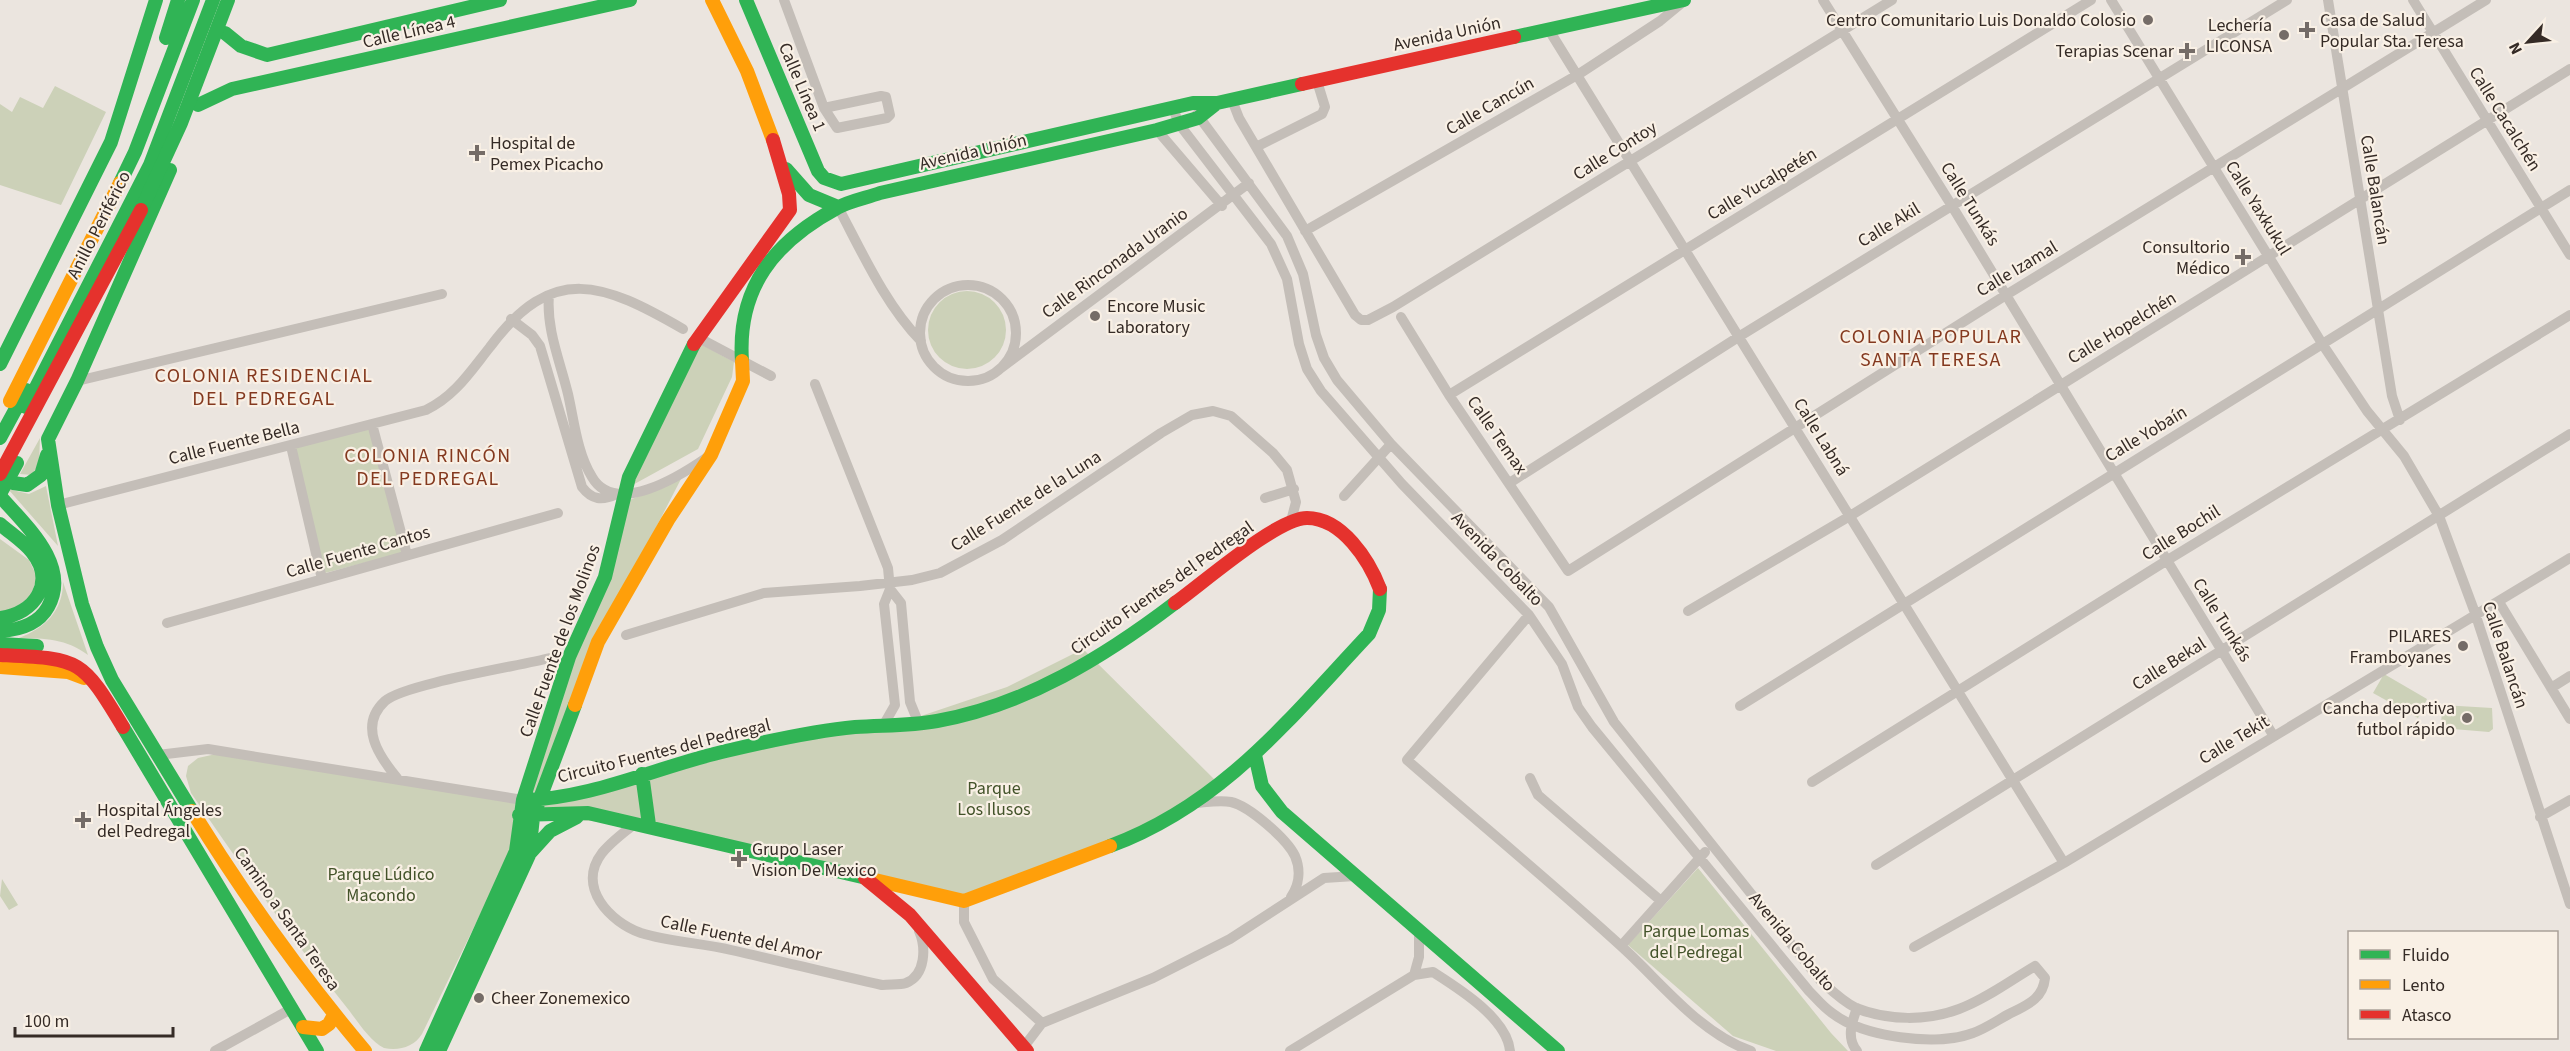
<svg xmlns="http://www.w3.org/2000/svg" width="2570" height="1051" viewBox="0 0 2570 1051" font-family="'Source Sans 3',sans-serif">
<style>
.green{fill:#ccd1b8}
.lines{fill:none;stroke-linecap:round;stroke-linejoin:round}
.street{stroke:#c4beb8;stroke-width:10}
.fast{stroke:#30b455;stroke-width:14}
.slow{stroke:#ff9f0a;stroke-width:14}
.jam{stroke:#e5322d;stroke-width:14}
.fast-bridge{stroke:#30b455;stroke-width:14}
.jam-bridge{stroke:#e5322d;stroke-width:14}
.poi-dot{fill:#756c67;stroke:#f9f0e5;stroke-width:2}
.labels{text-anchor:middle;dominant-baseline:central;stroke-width:4.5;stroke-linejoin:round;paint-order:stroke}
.poi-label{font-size:18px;fill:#352b26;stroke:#f9f0e5;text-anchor:end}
.street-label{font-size:18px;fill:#352b26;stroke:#f9f0e5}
.park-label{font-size:18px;fill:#43532a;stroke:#f9f0e5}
.neighbourhood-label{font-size:20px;letter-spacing:1.5px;fill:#84391f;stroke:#f9f0e5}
</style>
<rect width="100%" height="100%" fill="#ebe5df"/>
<!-- green -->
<path class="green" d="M55,86l51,26 -45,93 -61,-20v-81l12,8 8,-15 23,11z
M928 330a39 39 0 1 1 78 0a39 39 0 1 1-78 0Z
M695,341l39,21 -2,15 -34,72 -69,38z
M369,428l33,125 -77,20 -30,-125z
M40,438l-1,26 -7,11 -12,-1z
M681,479l-47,91 -95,224 -9,-3 97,-290z
M46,486l12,60 -50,-57 21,5z
M0,539l29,21 8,17 -9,27 -28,9z
M63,582l25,73c-21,-16 -44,-17 -69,-17 26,-10 44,-27 44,-56z
M1083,649l131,130 -21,20 -58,38 -171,64 -315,-76 -116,-8 6,-17 103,-26 279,-58 86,-29z
M2384,674l43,25 -9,19 -45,-25z
M2442,705l50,3 1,21 -4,3 -48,-4z
M216,754l303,47 -8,50 -89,183c-8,13 -23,17 -38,14 -16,-8 -29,-31 -40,-44 -55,-68 -104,-140 -153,-211l-5,-17 2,-10 10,-8z
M1698,868l133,165 17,18h-72l-43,-15 -105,-91z
M2,879l16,26 -9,5 -9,-14z"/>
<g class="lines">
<!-- street -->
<path class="street" d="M784,0l40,108 13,20 50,-10 3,-3 -4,-18 -5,-1 -57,12
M1823,0l129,206 321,529
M2111,0l212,345 44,66 37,45 35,60 36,97 95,291
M2328,0l64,396 8,24
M2413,0l157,255
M1549,30l515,833
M1232,100l7,18 116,197 6,5h7l25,-13 499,-307
M1173,108l6,16 92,120 16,35 12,65 8,25 14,22 81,93 127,131 33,49 16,43 14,20 217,264c7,7 14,16 23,22 31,24 104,34 141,20 12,-4 25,-13 36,-19 18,-9 34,-15 36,-36l-10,-12c-24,14 -49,33 -76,43 -31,12 -71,12 -103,-1 -14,-7 -25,-18 -36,-28l-206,-258 -65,-115 -158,-163 -54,-64 -13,-22 -8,-23 -13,-61 -16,-38 -90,-122
M1157,130l65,76
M1256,147l66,-33 3,-7 -8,-26
M838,207c24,45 47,97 83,134
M1305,231l274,-157 81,-53 23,-19
M920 333a48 48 0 1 1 96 0a48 48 0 1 1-96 0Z
M549,295c-3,34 11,66 19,99 6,26 9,59 24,83 23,40 88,-1 114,-19
M1401,317l48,78 119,176 438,-276 480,-295
M511,319l21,16 8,11 42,141c10,13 20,14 35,7
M697,337l74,39
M1001,368l248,-185
M77,381l365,-87
M815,384l73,184 2,21 -6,15 11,101 -12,21
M1449,395l642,-395
M372,424l35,131
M291,446l31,133
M1511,482l229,-146 547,-336
M1344,496l47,-52
M1265,498l29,-9
M58,505l368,-95c29,-14 44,-38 64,-63 63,-85 113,-64 193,-18
M890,589l11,14 9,99 9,22
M2499,602l71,117
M1688,611l162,-95 720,-447
M1529,615l-122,145c71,62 144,122 214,186 40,36 78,87 130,105
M167,623l391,-110
M626,635l138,-42 96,-7 52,-6 28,-7 62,-33 159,-107 31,-18 21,-4 18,5 42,37 14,17 9,32 -5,19
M2551,688l19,-12
M1740,706l830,-516
M158,755l50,-6 315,51
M397,778c-18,-22 -39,-52 -12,-77 19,-17 134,-35 165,-43
M1530,778l8,17 123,106
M1812,782l354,-221 404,-246
M1197,803c11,-1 23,-3 34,-1 18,4 56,37 64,54 6,14 4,29 -4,41
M2540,817l30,-17
M636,823c-12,9 -25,19 -34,30 -26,34 8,69 39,80 29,9 61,10 90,17 50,11 100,24 151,35 7,-1 18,0 24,-2 20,-8 20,-36 13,-52
M1876,865l694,-431
M964,901v21l29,57 49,44
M1621,946l84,-94
M1914,947l150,-84 506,-305
M1414,975l19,-3c25,16 74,46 77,79
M1023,1048l19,-25 111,-45 77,-39 94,-61 31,-2
M215,1051l76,-42
M1290,1051l124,-76 5,-18v-25
M1857,1051c-11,-13 -5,-29 0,-43"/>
<!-- fast -->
<path class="fast" d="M746,0l72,171 6,7 17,6 352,-81h24l85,-19
M225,33l16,13 26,9 233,-55
M1514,37l170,-37
M166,38l12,-38
M198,105l34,-16 398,-89
M786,169l23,26 29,12
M170,170l-93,211 -29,58 10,66 24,99 15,43 15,33 80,131
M120,183l15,-31 58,-152
M742,361c-5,-73 32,-119 95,-153 12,-7 29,-10 43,-15l277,-63 41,-12 19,-15
M0,364l111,-222 45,-142
M26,407l124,-242 63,-165
M0,438l26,-48
M2,470l11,13 14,2 14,-10 6,-20
M0,496c26,30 71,69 48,111 -10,18 -29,23 -48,24
M0,524c10,9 23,17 32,28 24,30 3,62 -32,66
M0,644l37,2
M123,727l194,324
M1255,755l7,31 20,26 276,239
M642,774l7,51
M523,800c69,-1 136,-34 203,-49 42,-10 86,-20 129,-24 28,-2 55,-1 82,-6 89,-16 167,-64 238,-118
M519,815l69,-2 287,67
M1110,846c113,-42 179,-127 259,-212l10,-24 1,-21
M530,853l20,-22 27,-14
M426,1051l90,-200 7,-51 46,-143 36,-80 24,-100 65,-133
M439,1051l90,-196 4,-38 42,-112"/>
<!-- slow -->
<path class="slow" d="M712,0l35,71 26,69
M10,401l110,-218
M0,667l68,5 16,6
M575,705l23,-63 70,-122 43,-65 32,-74 -1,-20
M192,811c52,84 109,164 173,240
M875,880l89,21 146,-55
M303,1027l19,2 7,-5 5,-9"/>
<!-- jam -->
<path class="jam" d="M1302,84l212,-47
M694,344l96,-134 -1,-16 -16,-54
M1175,603c27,-19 102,-85 132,-85 35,0 62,42 73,71
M0,655c80,4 81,2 123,72
M865,878l45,37 117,136"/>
<!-- fast-bridge -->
<path class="fast-bridge" d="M141,210l40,-87 47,-123
M0,494l17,-31"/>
<!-- jam-bridge -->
<path class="jam-bridge" d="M0,474l141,-264"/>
</g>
<!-- markers -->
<g class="poi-dot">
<circle cx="2148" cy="20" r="6"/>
<path d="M2304 21h6v6h6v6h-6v6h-6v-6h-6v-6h6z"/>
<circle cx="2284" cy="35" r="6"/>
<path d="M2184 42h6v6h6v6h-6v6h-6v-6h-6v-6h6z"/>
<path d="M474 144h6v6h6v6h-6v6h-6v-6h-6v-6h6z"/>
<path d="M2240 248h6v6h6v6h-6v6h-6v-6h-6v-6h6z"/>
<circle cx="1095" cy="316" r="6"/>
<circle cx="2463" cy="646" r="6"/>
<circle cx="2467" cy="718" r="6"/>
<path d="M80 811h6v6h6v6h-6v6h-6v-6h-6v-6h6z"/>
<path d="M736 850h6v6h6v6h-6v6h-6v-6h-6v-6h6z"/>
<circle cx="479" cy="998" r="6"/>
</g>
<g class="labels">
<!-- poi labels -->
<g class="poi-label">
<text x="2136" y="20">Centro Comunitario Luis Donaldo Colosio</text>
<text x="2320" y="20" text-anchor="start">Casa de Salud<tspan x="2320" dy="21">Popular Sta. Teresa</tspan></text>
<text x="2272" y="25">Lechería<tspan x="2272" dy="21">LICONSA</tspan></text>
<text x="2174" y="51">Terapias Scenar</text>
<text x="490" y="143" text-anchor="start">Hospital de<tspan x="490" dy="21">Pemex Picacho</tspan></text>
<text x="2230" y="247">Consultorio<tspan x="2230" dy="21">Médico</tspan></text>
<text x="1107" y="306" text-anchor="start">Encore Music<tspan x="1107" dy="21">Laboratory</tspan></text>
<text x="2451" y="636">PILARES<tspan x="2451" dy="21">Framboyanes</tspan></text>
<text x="2455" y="708">Cancha deportiva<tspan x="2455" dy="21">futbol rápido</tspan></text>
<text x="97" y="810" text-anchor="start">Hospital Ángeles<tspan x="97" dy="21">del Pedregal</tspan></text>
<text x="752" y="849" text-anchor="start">Grupo Laser<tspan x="752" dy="21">Vision De Mexico</tspan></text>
<text x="491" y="998" text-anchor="start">Cheer Zonemexico</text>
</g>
<!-- street labels -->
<g class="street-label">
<text transform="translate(409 32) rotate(-13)">Calle Línea 4</text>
<text transform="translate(1447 34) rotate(-12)">Avenida Unión</text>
<text transform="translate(802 87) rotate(67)">Calle Línea 1</text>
<text transform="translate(1490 106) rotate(-30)">Calle Cancún</text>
<text transform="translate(2505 119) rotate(58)">Calle Cacalchén</text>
<text transform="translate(1615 151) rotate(-32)">Calle Contoy</text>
<text transform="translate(973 152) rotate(-13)">Avenida Unión</text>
<text transform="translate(1762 184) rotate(-31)">Calle Yucalpetén</text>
<text transform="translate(2375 190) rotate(81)">Calle Balancán</text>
<text transform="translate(1970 204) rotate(58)">Calle Tunkás</text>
<text transform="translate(2258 208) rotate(58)">Calle Yaxkukul</text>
<text transform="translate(99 225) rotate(-63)">Anillo Periférico</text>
<text transform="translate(1889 225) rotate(-31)">Calle Akil</text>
<text transform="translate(1115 263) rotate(-36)">Calle Rinconada Uranio</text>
<text transform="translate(2017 269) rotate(-31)">Calle Izamal</text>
<text transform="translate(2122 328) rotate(-31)">Calle Hopelchén</text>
<text transform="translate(2146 434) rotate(-31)">Calle Yobaín</text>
<text transform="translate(1497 435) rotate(55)">Calle Temax</text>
<text transform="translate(1821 437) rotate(58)">Calle Labná</text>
<text transform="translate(234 443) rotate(-14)">Calle Fuente Bella</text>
<text transform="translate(1026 501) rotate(-32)">Calle Fuente de la Luna</text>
<text transform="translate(2181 533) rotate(-32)">Calle Bochil</text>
<text transform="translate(358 552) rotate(-16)">Calle Fuente Cantos</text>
<text transform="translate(1497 559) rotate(46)">Avenida Cobalto</text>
<text transform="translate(1162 588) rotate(-35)">Circuito Fuentes del Pedregal</text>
<text transform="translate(2222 620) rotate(58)">Calle Tunkás</text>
<text transform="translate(560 641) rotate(-70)">Calle Fuente de los Molinos</text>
<text transform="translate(2505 655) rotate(72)">Calle Balancán</text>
<text transform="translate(2169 664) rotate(-32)">Calle Bekal</text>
<text transform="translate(2234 740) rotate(-31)">Calle Tekit</text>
<text transform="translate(664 751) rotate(-14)">Circuito Fuentes del Pedregal</text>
<text transform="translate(287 919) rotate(55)">Camino a Santa Teresa</text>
<text transform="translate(741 938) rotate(12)">Calle Fuente del Amor</text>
<text transform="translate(1792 942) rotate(50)">Avenida Cobalto</text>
</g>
<!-- park labels -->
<g class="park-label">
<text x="994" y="788">Parque<tspan x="994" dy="21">Los Ilusos</tspan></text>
<text x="381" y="874">Parque Lúdico<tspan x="381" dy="21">Macondo</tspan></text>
<text x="1696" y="931">Parque Lomas<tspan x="1696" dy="21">del Pedregal</tspan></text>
</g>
<!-- neighbourhood labels -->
<g class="neighbourhood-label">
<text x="1931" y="337">COLONIA POPULAR<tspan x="1931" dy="23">SANTA TERESA</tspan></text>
<text x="264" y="376">COLONIA RESIDENCIAL<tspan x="264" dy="23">DEL PEDREGAL</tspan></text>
<text x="428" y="456">COLONIA RINCÓN<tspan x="428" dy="23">DEL PEDREGAL</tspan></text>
</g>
</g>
<!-- legend -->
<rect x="2348" y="931" width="210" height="108" fill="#f9f0e5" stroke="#aba199" stroke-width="1.5"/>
<rect x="2360" y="950" width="30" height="9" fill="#30b455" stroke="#aba199" stroke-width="1.5"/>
<text x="2402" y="961" font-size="18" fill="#352b26">Fluido</text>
<rect x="2360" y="980" width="30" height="9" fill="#ff9f0a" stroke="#aba199" stroke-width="1.5"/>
<text x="2402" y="991" font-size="18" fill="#352b26">Lento</text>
<rect x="2360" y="1010" width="30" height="9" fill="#e5322d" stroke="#aba199" stroke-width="1.5"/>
<text x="2402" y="1021" font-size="18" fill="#352b26">Atasco</text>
<!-- north arrow -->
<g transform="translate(2528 42) rotate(243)" stroke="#f9f0e5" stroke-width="4.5" paint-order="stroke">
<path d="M0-4.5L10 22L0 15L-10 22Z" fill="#352b26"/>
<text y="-9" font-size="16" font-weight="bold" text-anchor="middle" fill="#352b26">N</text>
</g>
<!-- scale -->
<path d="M15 1027v9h158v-9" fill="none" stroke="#352b26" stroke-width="3"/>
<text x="24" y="1027" font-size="18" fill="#352b26" stroke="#f9f0e5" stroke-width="4.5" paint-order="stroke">100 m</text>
</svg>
